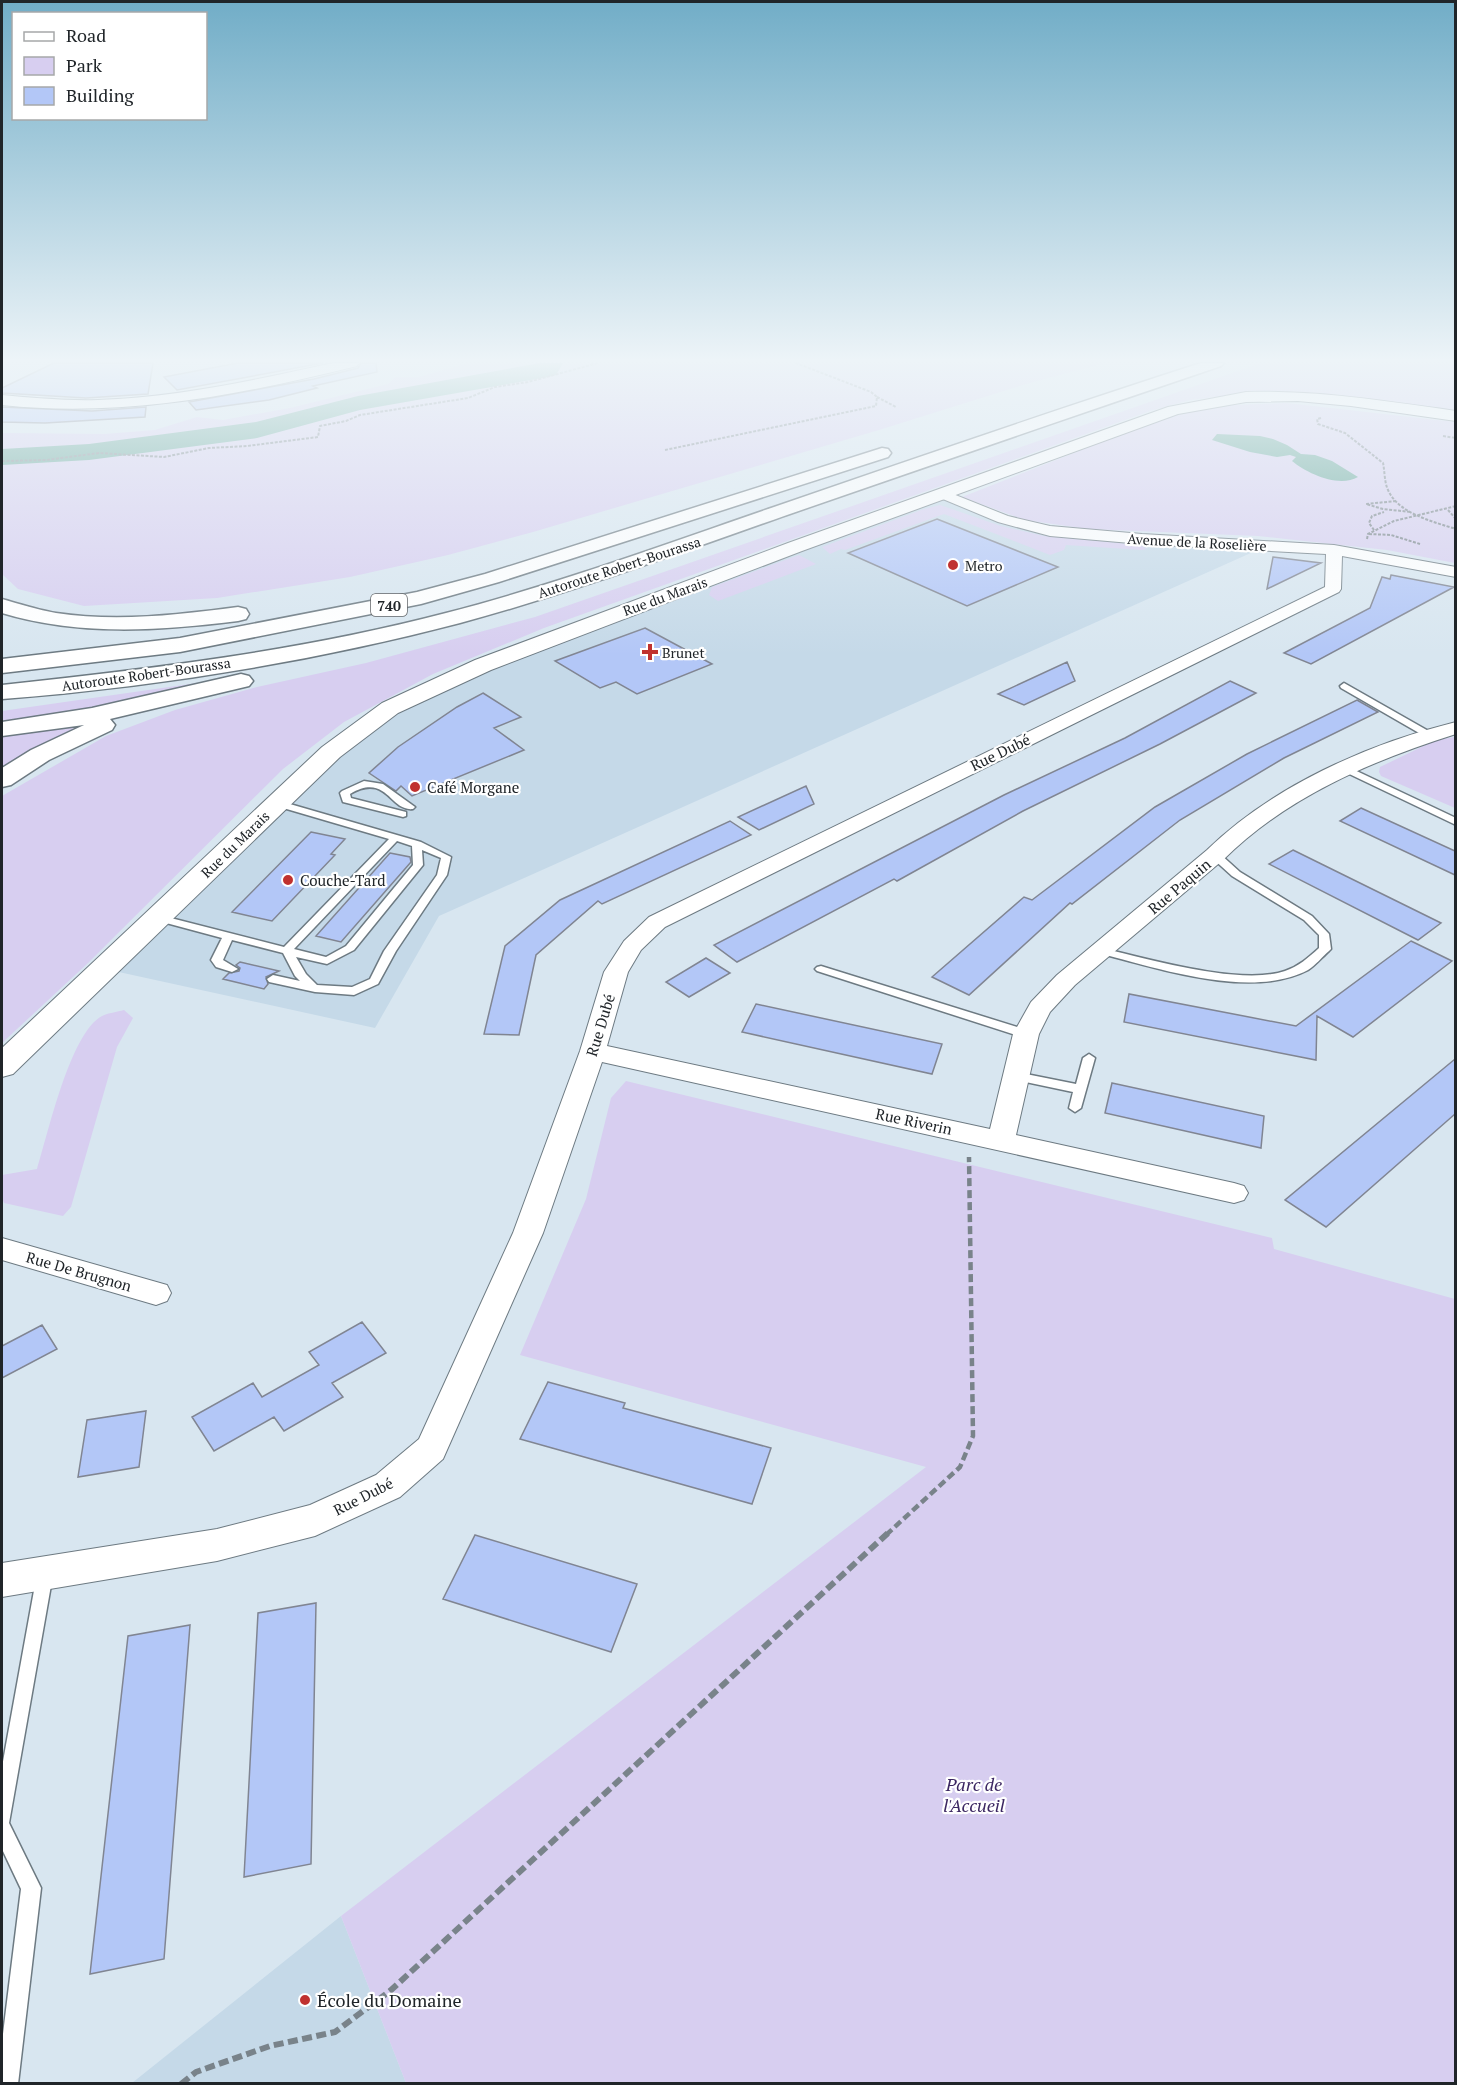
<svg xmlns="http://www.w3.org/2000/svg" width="1457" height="2085" viewBox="0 0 1457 2085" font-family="'PT Serif',serif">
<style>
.built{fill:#c5d9e8}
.green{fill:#d7cef0}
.water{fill:#60a395}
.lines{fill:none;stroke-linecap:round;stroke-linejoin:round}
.river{fill:#60a395;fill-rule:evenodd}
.building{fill:#b3c7f7;stroke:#808592;stroke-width:1.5}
.service-casing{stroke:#6d7a82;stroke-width:3}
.minor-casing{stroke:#6d7a82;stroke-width:2}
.tertiary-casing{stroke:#6d7a82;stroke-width:2}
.motorway-casing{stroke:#6d7a82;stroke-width:3}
.path-far2{stroke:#79838a;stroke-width:2;stroke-dasharray:3 1.5;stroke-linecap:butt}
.path-far1{stroke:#79838a;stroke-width:4.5;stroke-dasharray:8 4;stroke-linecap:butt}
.path{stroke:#79838a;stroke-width:6;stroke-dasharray:10 4.5;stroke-linecap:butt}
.service{fill:#fff;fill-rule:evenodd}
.minor{fill:#fff;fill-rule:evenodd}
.tertiary{fill:#fff;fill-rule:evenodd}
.motorway{fill:#fff;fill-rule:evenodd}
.poi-dot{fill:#c0312f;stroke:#fff;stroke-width:2}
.labels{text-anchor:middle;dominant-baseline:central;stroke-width:4.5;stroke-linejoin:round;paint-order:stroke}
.far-street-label{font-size:14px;fill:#202529;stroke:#fff}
.far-poi-label{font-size:14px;fill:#202529;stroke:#fff;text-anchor:start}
.shield{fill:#fff;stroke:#636669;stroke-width:1.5}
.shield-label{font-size:14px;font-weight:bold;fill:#202529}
.street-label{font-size:15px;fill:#202529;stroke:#fff}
.poi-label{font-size:15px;fill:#202529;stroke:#fff;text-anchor:start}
.near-park-label{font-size:18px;font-style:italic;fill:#3c2762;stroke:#fff}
.near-poi-label{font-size:18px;fill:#202529;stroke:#fff;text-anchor:start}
</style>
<rect width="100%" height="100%" fill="#d8e6f0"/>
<!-- built -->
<path class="built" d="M943,494l83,32 238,19 -11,7 -814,364 -64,112 -270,-59 285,-261z
M341,1916l65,167h-274z"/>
<!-- green -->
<path class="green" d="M468,363h637l-79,21 -147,46 -346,102 -85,23 -98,22 -133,21 -133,8 -66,-17 -16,-15v-141l102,1 51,-4 42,-13 26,3 67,-12 98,-24 7,-7h24z
M1261,363h194v48l-203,-18 -62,7 -40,11 -606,217 -111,46 -89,48 -61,47 -195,194 -86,80v-247l104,-60 69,-26 82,-23 109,-24 169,-46z
M1286,403l169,19v141l-68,-13 -129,-14 -170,-7 -63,-9 -63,-23 208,-82 44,-9z
M940,505l61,21 43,10 96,9 7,4 -5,1 -76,-5 -2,5 -14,5 -106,-41 -99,36 -4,-1 -11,5 -8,-7 102,-38z
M799,555l17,9 -98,37 -9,-6 3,-8z
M218,680l-182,44 -34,3v-16z
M82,721l4,4 -61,29 -23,15v-36z
M1455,737v71l-74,-32 -2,-4 1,-5 56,-27z
M124,1010l9,8 -16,29 -46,160 -8,9 -59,-13 -2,-5v-23l35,-6c11,-35 33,-136 65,-153 6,-3 15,-4 22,-6z
M626,1081l646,157 2,11 181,50v784h-1049l-65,-167 585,-449 -406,-112 66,-156 25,-101z"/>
<!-- water -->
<path class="water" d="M1217,434l43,2 13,3 14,6 14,9 14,1 17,6 26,16c-19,11 -50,-3 -66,-16l4,-4 -6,-2 -13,2 -27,-5 -38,-12z"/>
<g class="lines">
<!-- river -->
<path class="river" d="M540,363h23l-7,12 -8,2 -188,33 -103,28 -168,22 -87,5v-16l87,-5 167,-22 102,-26z"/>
</g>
<!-- building -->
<path class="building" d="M54,363h99l-5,31 -62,4 -84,-5v-5z
M238,363h85l-146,27 -13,-13z
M361,363h15l1,9 -64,14 4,2 -48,12 -73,10 -7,-8 125,-23 44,-11z
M2,407l90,4 54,-4 -1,10 -100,6 -43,-1z
M937,519l121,48 -91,39 -119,-53z
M1273,557l48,6 -54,26z
M1391,575l63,12 -143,77 -27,-11 86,-45 12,-31 8,2z
M645,628l67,36 -75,30 -21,-12 -16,6 -45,-27z
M1067,662l8,19 -51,24 -26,-11z
M1230,681l26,12 -96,51 -137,67 -126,70 -3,-2 -157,83 -23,-17 290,-150 121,-57z
M483,693l38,24 -27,11 30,22 -112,46 -11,-10 -5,5 -27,-18 29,-26 59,-40z
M1357,700l21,12 -94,46 -104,62 -108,84 -2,-1 -101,92 -37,-18 92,-80 8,3 123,-93 92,-53z
M806,786l8,18 -55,26 -21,-13z
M1361,808l94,43v24l-115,-54z
M730,821l21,14 -149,69 -4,-3 -62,54 -17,80 -35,-1 21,-88 55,-46z
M311,832l34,7 -14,15 4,1 -63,66 -40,-9z
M1293,850l148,73 -23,17 -149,-76z
M390,853l20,4 1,5 -70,80 -25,-6z
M1411,941l41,20 -99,76 -36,-21 -1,44 -192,-38 5,-28 167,32z
M706,958l24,15 -41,24 -23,-15z
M240,962l39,9 -13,6 2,7 -4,5 -41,-10 6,-6 10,-2 1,-3 -4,-3z
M756,1004l186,40 -10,30 -190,-42z
M1455,1059v55l-129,113 -41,-27z
M1112,1083l152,33 -3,32 -156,-35z
M362,1322l24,31 -54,30 11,14 -59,34 -10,-14 -60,34 -22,-34 61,-34 9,14 57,-32 -10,-13z
M42,1325l15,24 -55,29v-32z
M548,1382l77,21 -2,5 148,40 -19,56 -232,-65z
M146,1411l-7,56 -61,10 9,-57z
M475,1535l162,49 -26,68 -168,-53z
M316,1603l-5,261 -67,13 14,-264z
M190,1625l-26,334 -74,15 38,-338z"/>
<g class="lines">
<!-- service casing -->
<g class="service-casing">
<path id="service" d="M1344,683l88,50 2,2 -2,2h-6l-85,-49 -1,-2z
M1346,766l110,52v7l-113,-54v-4z
M364,781l19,3 32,23 -2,2c-23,3 -26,-37 -63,-15l1,4 55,14v4l-3,1 -60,-15 -3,-9 2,-2z
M276,800l145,42 30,15 -4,18 -51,76 -18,33 -24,11 -39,-3 -46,-10 -2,-3 6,-4 27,6 -5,-5 -12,-23 -51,-13 -9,20 15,9 -6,3 -16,-5 -5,-7 11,-22 -67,-18 -1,-2 5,-3 125,32 105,-108 -116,-34 -2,-2zM397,841l15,5 1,19 -67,81 -20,11 -32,-8zM422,850l19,8 -4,17 -53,76 -14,28 -18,8 -35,-2 -11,-11 -10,-17 31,7 27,-14 69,-85z
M1215,852l4,1 21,19 72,44 17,18 2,15 -2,2c-7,6 -13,14 -21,19 -57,30 -151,-2 -210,-17l-2,-2 2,-2 4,-1c46,11 139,38 183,23 14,-5 23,-13 34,-23v-13l-15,-15 -72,-44 -21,-19 -1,-2z
M821,966l209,65 2,3 -2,3h-8l-205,-66 -2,-2 2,-2z
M1089,1054l6,4 -14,50 -6,4 -6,-4 4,-16 -57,-12 -6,-4 6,-4 60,12 7,-26z
M45,1566l6,2 2,6 -44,249 32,65 -23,196h-16v-42l19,-153 -19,-40v-82l35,-193 2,-6z"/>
</g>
<!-- minor casing -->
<g class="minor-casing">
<path id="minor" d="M943,490l65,26 42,10 92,8 192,11 122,22v10l-114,-21 -1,33 -2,3 -674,335 -24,23 -13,22 -21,74 383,83 23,-95 18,-32 26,-27 150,-125c66,-64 160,-106 249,-128v12c-85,27 -170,63 -233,126l-148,125 -25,27 -11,22 -23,101 218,48 10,3 4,7 -4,7 -10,3 -632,-141 -59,171 -100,226 -43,38 -85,39 -98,25 -215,36v-34l215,-34 93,-24 66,-30 43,-36 94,-206 67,-182 24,-79 20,-31 25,-24 676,-330 1,-33 -184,-10 -92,-8 -52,-14 -60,-25 -2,-3z
M2,1238l165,47 4,8 -4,8 -11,4 -154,-45z"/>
</g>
<!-- tertiary casing -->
<g class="tertiary-casing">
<path id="tertiary" d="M333,363h26l-2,3c-117,29 -235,52 -355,39v-10c32,3 64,6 96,5 80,-3 158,-20 235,-37z
M1246,392c71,-2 140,9 210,19v10l-105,-15 -53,-5 -52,1 -68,12 -376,137 -311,119 -93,43 -58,44 -327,317 -11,3v-29l320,-301 60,-44 93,-43 313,-117 380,-136z"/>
</g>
<!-- motorway casing -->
<g class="motorway-casing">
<path id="motorway" d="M1201,363h23l-3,3c-145,49 -289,99 -434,149 -108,38 -216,78 -327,108 -149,39 -305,64 -458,76v-14c149,-16 299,-34 444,-72 112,-29 220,-69 328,-106 142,-49 284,-98 427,-144z
M882,448l6,1 3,4 -3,4 -389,125 -78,22 -241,48 -178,21v-14l178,-21 237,-46 68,-18z
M2,599c18,5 36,11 54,14 60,9 122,2 182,-6l8,2 3,5 -3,5 -8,2c-80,10 -159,15 -236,-8z
M241,674l8,2 4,5 -4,5 -139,33 5,6 -3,5 -63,30 -38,25 -9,2v-19l29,-18 53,-25 -82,11v-14l90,-14z"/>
</g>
<!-- path-far2 -->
<path class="path-far2" d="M877,397l19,10
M1321,418l-4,1 1,5 27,9 38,30c2,9 1,20 6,29 11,22 45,30 67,37
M1443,436l13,2
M665,450l211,-44 1,-9 -6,-5 -75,-29
M2,461l44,-1 53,-7 65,4 45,-9 38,-2 71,-9 2,-11 26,-5 14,-6 108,-17 27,-11 33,-5 70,-19
M1396,501l-30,3 17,5 28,3
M1448,510l8,9
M1374,530l-5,-7 3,-7 12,-4
M1369,534l22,1 29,9
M1367,539l1,-5 26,-13 62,-15"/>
<!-- path-far1 -->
<path class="path-far1" d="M886,1535l74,-68 13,-31 -4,-279"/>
<!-- path -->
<path class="path" d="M181,2084l15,-12 74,-26 65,-14 55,-41 498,-458"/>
<!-- service -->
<use href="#service" class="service"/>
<!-- minor -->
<use href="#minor" class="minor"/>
<!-- tertiary -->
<use href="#tertiary" class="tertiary"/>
<!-- motorway -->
<use href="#motorway" class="motorway"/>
</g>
<!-- sky -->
<linearGradient id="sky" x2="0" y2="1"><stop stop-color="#71adc7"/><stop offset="0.55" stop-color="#edf4f8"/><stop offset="1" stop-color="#edf4f8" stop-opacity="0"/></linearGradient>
<rect width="1457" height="655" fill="url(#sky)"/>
<!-- markers -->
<g class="poi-dot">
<circle cx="953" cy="565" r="6"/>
<path d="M647 643h6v6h6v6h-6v6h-6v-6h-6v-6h6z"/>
<circle cx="415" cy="787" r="6"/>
<circle cx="288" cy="880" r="6"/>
<circle cx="305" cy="2000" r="6"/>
</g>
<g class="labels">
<!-- far-street labels -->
<g class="far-street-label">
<text transform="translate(1197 542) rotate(3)">Avenue de la Roselière</text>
<text transform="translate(619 567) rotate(-18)">Autoroute Robert-Bourassa</text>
<text transform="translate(665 596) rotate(-20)">Rue du Marais</text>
<text transform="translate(146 674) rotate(-8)">Autoroute Robert-Bourassa</text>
<text transform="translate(235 844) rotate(-44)">Rue du Marais</text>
</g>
<!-- far-poi labels -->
<g class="far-poi-label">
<text x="965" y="565">Metro</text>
<text x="662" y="652">Brunet</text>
</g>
<!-- shield labels -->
<rect class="shield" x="371" y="594" width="36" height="22" rx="4.5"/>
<g class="shield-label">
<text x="389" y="605">740</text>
</g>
<!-- street labels -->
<g class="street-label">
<text transform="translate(1000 752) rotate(-26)">Rue Dubé</text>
<text transform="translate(1179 886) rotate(-40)">Rue Paquin</text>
<text transform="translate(600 1025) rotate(-73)">Rue Dubé</text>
<text transform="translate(914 1121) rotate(12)">Rue Riverin</text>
<text transform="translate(79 1271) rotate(16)">Rue De Brugnon</text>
<text transform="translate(363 1496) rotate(-27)">Rue Dubé</text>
</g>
<!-- poi labels -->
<g class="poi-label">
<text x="427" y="787">Café Morgane</text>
<text x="300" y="880">Couche-Tard</text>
</g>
<!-- near-park labels -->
<g class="near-park-label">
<text x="974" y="1784">Parc de<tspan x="974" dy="21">l'Accueil</tspan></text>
</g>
<!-- near-poi labels -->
<g class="near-poi-label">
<text x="317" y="2000">École du Domaine</text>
</g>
</g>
<!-- border -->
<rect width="1457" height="2085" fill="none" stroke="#202529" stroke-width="6"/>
<!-- legend -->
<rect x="12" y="12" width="195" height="108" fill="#ffffff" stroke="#a6a8a9" stroke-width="1.5"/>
<rect x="24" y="32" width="30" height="9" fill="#ffffff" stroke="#a6a8a9" stroke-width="1.5"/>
<text x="66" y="42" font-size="18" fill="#202529">Road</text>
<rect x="24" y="57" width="30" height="18" fill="#d7cef0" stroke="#a6a8a9" stroke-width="1.5"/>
<text x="66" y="72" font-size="18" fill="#202529">Park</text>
<rect x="24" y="87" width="30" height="18" fill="#b3c7f7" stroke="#a6a8a9" stroke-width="1.5"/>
<text x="66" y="102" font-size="18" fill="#202529">Building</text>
</svg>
